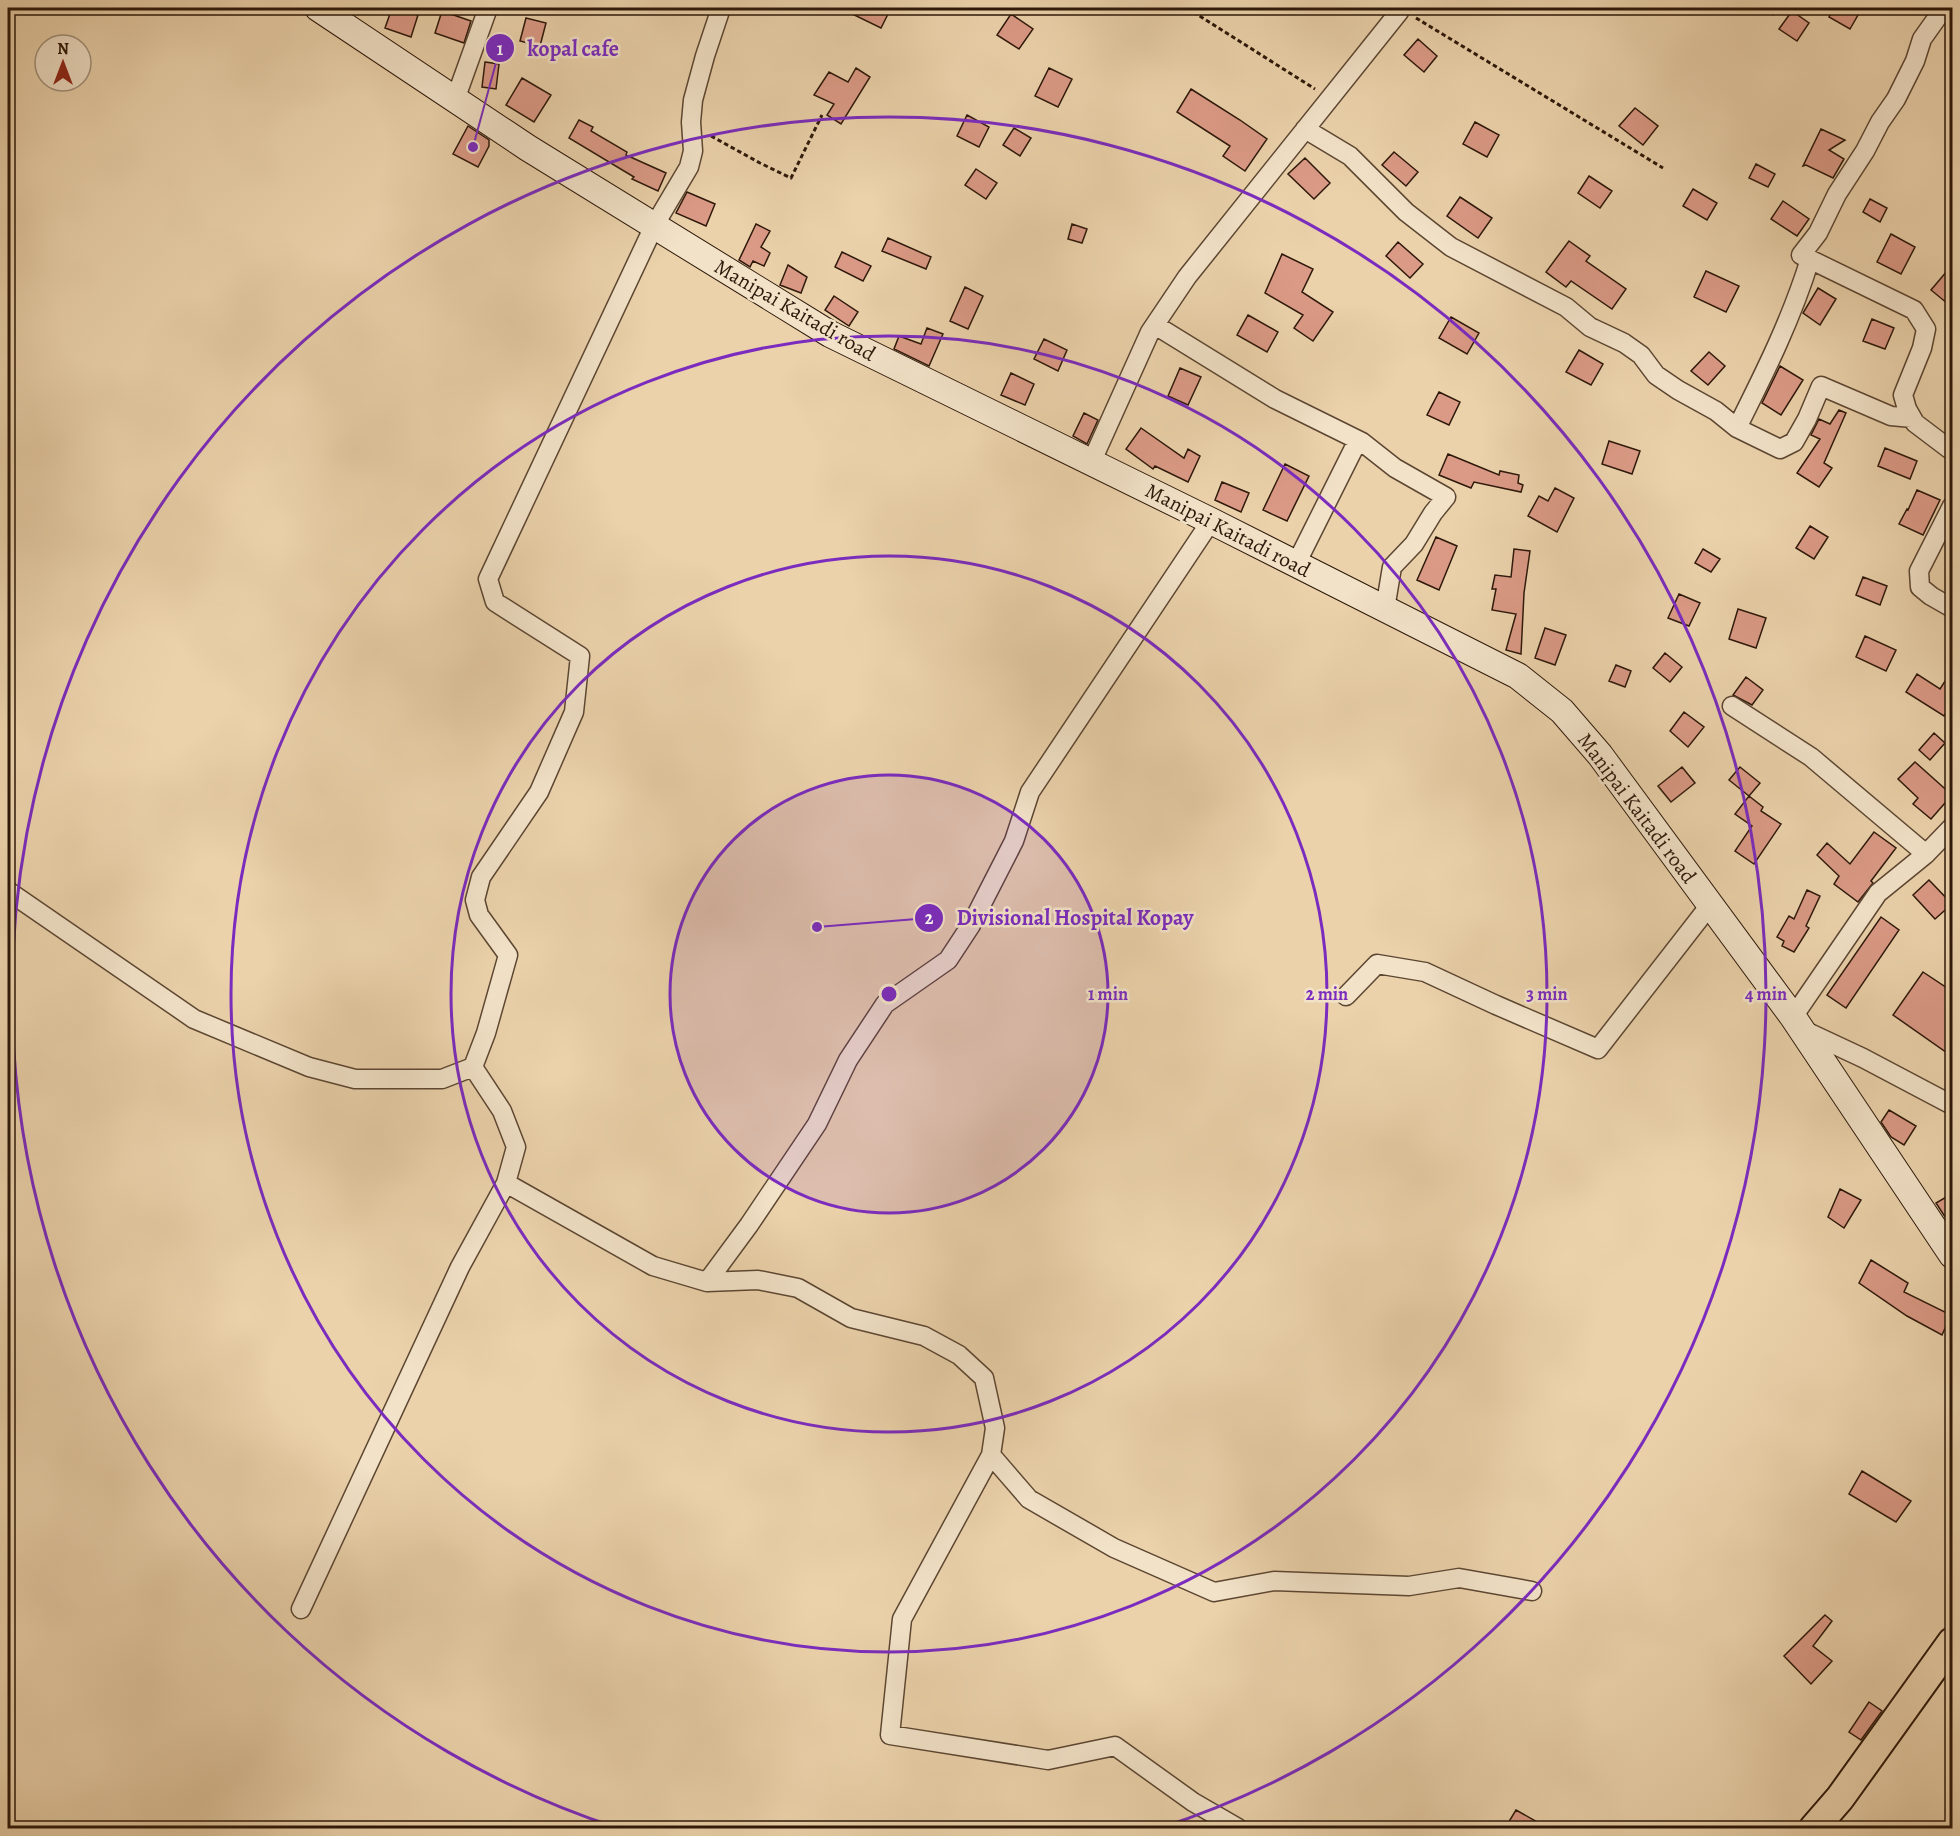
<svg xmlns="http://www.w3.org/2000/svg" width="1960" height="1836" viewBox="0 0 1960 1836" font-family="Alegreya,serif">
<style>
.building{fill:#db9a86;stroke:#2d180a;stroke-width:1.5}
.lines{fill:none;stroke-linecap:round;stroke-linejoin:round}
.street-casing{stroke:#5c4632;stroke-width:21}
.secondary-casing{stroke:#2d180a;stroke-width:28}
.primary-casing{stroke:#2d180a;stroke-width:32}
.path{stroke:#2d180a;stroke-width:3;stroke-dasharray:4.5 3;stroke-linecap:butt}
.street{stroke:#f2e2c8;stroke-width:18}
.secondary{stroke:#f2e2c8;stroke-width:26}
.primary{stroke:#ebd2ab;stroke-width:28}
.ring{fill:none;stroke:#7b2cbf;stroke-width:3}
.labels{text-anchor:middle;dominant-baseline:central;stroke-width:5;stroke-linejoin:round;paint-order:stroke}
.street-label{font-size:21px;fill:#2d180a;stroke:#f2e2c8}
.centre{fill:#7b2cbf;stroke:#f2e2c8;stroke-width:3}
.ring-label{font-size:18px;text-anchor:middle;font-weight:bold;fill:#7b2cbf;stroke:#f2e2c8;stroke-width:5;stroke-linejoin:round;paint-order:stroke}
.leader{fill:none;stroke:#7b2cbf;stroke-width:2}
.callout-dot{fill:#7b2cbf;stroke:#f2e2c8;stroke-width:2}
.mark-label{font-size:18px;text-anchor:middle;font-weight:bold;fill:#fff}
.callout-label{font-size:22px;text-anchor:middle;font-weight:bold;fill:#7b2cbf;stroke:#f2e2c8;stroke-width:5;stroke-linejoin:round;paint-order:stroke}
</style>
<rect width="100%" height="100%" fill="#ebd2ab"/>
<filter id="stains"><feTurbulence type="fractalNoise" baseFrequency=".00333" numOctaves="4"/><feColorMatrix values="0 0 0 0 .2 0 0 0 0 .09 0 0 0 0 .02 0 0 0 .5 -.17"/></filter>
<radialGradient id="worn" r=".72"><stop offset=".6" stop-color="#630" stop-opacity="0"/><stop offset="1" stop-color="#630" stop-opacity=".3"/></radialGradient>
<!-- building -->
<path class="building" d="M392,8l26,7 -7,22 -26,-9z
M840,8h51l-10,20z
M1834,8h28l-12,21 -21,-12z
M442,11l29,10 -7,22 -29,-10z
M1792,11l17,12 -12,18 -18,-12z
M1011,14l22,15 -14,20 -22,-14z
M526,18l20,5 -6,23 -20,-5z
M1418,39l19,17 -13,16 -20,-17z
M485,62l14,2 -3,25 -14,-2z
M856,68l14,9 -29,47 -14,-9 7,-11 -20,-9 15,-23 19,10z
M1049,68l23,11 -14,28 -23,-11z
M522,78l29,17 -17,27 -28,-17z
M1191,89l49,31 27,19 -22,32 -22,-15 7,-10 -53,-34z
M1635,108l23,18 -15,19 -24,-19z
M967,115l22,12 -10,20 -22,-11z
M579,120l14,7 -2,4 36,21 -1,3 40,18 -8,18 -26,-12 2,-2 -65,-39z
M1475,122l24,13 -12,22 -24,-13z
M468,126l21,14v6l-11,21 -25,-13z
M1014,128l17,10 -11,18 -17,-11z
M1821,129l24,11 -16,10 15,9 -11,19 -27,-13 -3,1z
M1394,152l24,20 -12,14 -24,-21z
M1305,158l25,25 -16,16 -26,-25z
M1756,164l19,10 -7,13 -19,-9z
M976,169l21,14 -11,16 -21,-14z
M1589,176l23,15 -12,17 -22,-15z
M1693,189l24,14 -10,17 -24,-14z
M687,192l28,12 -9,22 -30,-13z
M1460,197l32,21 -14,20 -31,-22z
M1870,199l17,9 -7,14 -17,-10z
M1783,201l26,18 -12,17 -26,-17z
M756,224l14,7 -9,16 9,6 -6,13 -11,-5 -3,6 -11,-7z
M1072,224l15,5 -5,14 -14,-4z
M1891,234l24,13 -14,27 -24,-12z
M888,238l43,19 -5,12 -44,-18z
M1569,241l21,15 -4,5 40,28 -14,20 -41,-28 -5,6 -20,-15z
M1398,242l25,22 -13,14 -24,-22z
M842,252l29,14 -8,15 -28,-14z
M1282,254l31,15 -11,23 31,20 -20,29 -19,-13 9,-13 -38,-22z
M1953,264v44l-22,-18z
M788,265l19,12 -6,16 -21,-8z
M1706,271l33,15 -13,26 -32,-15z
M965,287l18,9 -15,33 -18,-8z
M1818,288l18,11 -16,26 -17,-12z
M834,296l24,16 -9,14 -24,-16z
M1248,315l30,17 -11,20 -30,-17z
M1451,317l28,16 -12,21 -28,-16z
M1872,319l22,9 -9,21 -22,-8z
M927,328l16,6 -14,32 -35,-17 5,-13 22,8z
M1044,339l23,11 -9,21 -24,-12z
M1579,350l24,14 -12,21 -25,-13z
M1709,352l16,14 -17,19 -17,-14z
M1780,366l23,14 -22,35 -19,-12z
M1180,368l21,9 -13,28 -20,-9z
M1011,373l23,11 -9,21 -24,-10z
M1439,392l21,10 -11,23 -22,-10z
M1839,410l7,3 -22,50 8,5 -13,19 -22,-14 23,-34 -9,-4 8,-16 11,5z
M1084,413l14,7 -11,24 -14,-8z
M1141,428l43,30 4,-9 12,7 -12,26 -33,-16 -2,3 -27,-20z
M1609,441l31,10 -8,23 -30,-10z
M1885,448l32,13 -7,18 -32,-13z
M1448,454l51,21 1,-4 19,4 -1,8 5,2 -2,7 -47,-10 -3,6 -32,-13z
M1285,464l24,12 -22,45 -24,-11z
M1222,482l27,11 -8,19 -26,-12z
M1555,488l19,10 -17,34 -29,-16 11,-20 9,5z
M1917,490l23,10 -17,35 -24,-11 8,-15 1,1z
M1810,526l18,11 -14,22 -18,-11z
M1436,537l21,9 -18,44 -22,-10z
M1514,549l16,2 -6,42 -3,61 -15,-4 10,-36 -24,-4 4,-21h-4l3,-14 16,2z
M1703,549l17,10 -9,13 -16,-9z
M1863,577l24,9 -7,19 -24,-10z
M1679,594l21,9 -11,23 -21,-8z
M1738,609l28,9 -10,30 -27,-9z
M1545,628l21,7 -11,30 -20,-7z
M1865,636l31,14 -10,21 -30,-14z
M1665,653l17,14 -12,15 -17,-14z
M1616,665l15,6 -6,16 -16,-6z
M1953,669v33l-9,14 -38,-24 11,-18 23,15z
M1746,677l17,13 -11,15 -19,-10z
M1684,712l20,15 -16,20 -18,-16z
M1934,733l11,10 -15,17 -11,-10z
M1915,762l37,33 -21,24 -18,-15 5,-6 -20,-19z
M1682,767l13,16 -24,19 -13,-16z
M1740,767l20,16 -11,13 -20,-16z
M1749,796l14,11 -2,4 20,13 -27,40 -19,-13 17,-25 -17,-12z
M1874,832l22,16 -25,33 2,2 -15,19 -24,-18 5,-8 -22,-21 10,-12 23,21z
M1929,880l23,24 -17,15 -22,-24z
M1807,890l13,6 -14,30 3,2 -15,24 -12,-6 2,-5 -7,-4 12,-21 5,3z
M1881,917l18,13 -53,78 -19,-13z
M1923,972l30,20v65l-60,-42z
M1889,1110l27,16 -12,19 -13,-8 -10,-15z
M1840,1189l21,11 -17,28 -16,-11z
M1953,1193v36l-17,-26z
M1871,1260l37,23 -4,9 47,23 -9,20 -35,-19 -48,-33z
M1862,1471l49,30 -15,21 -47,-28z
M1825,1615l7,6 -19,25 19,15 -21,23 -27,-28z
M1869,1702l13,9 -21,29 -12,-8z
M1516,1810l32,18h-43z"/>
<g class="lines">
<!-- street casing -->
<g class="street-casing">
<path id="street" d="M1944,8l-22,31 -7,22 -19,38 -16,23 -15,29 -28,43 -19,39 -17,22 113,55 12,19 -4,19 -19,47 4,14 8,14 37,28
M455,100l33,-92
M1305,129l45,27 56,56 45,35 115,60 24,20 34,16 17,12 15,20 22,15 38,21 21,17 43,21 14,-7 13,-23 14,-33 70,30 21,2
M1155,325l120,74 87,43 33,26 51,29 -13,16 -19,31 -22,23 -7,42
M1737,428c28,-56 55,-110 73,-169
M1091,463l59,-131 37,-55 212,-265 1,-4
M1952,506l-33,65 1,16 11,9 21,12
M1296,564l62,-124
M1732,706l79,51 115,97
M8,891l186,128 115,48 46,12h87l31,-12 13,-34 22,-78 -29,-40 -4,-15 6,-23 58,-85 35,-80 6,-56 -85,-54 -7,-23 166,-353 35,-59 4,-16 -2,-29 2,-22 12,-44 16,-48
M1346,996l31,-32 48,8 71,33 102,44 112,-144
M1793,1017l85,-124 48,-39 26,-27
M1801,1029l62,29 89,47
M506,1183l147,83 54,16 51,-2 40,8 53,30 73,18 35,19 25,23 11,50 -4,27 38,44 85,49 100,44 60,-11 135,5 50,-8 73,13
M707,1282l42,-57 68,-101 31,-64 37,-56 63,-44 23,-35 43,-84 16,-49 181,-271
M991,1455l-89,164 -12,116 158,25 67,-14 78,56 45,26
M301,1609l159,-342 46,-84 10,-36 -14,-36 -29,-44"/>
</g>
<!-- secondary casing -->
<g class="secondary-casing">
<path id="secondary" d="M318,8l210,140 302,186 381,187 307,155 44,35 38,44 193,262 159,238"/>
</g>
<!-- primary casing -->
<g class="primary-casing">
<path id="primary" d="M1814,1828l26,-30 112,-156"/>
</g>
<!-- path -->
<path class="path" d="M1187,8l128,81
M1770,8l4,7
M1416,18l247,150
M711,136l49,27 31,15 31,-63"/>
<!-- street -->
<use href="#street" class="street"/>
<!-- secondary -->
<use href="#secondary" class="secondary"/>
<!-- primary -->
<use href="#primary" class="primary"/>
</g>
<!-- distance rings -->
<circle cx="889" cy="994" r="219" fill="#7b2cbf" fill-opacity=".12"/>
<g class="ring">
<circle cx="889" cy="994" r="219"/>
<circle cx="889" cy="994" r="438"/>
<circle cx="889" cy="994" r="658"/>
<path d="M618 1828A877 877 0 1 1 1160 1828"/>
</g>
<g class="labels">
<!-- street labels -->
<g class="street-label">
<text transform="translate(795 310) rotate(30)">Manipai Kaitadi road</text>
<text transform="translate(1228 530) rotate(27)">Manipai Kaitadi road</text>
<text transform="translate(1637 808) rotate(53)">Manipai Kaitadi road</text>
</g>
</g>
<circle cx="889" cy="994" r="9" class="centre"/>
<g class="ring-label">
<text x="1108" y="1000">1 min</text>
<text x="1327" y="1000">2 min</text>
<text x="1547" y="1000">3 min</text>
<text x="1766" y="1000">4 min</text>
</g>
<!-- callouts -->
<path class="leader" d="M473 147L500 48M817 927L929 918"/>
<g class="callout-dot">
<circle cx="473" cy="147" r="6"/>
<circle cx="817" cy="927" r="6"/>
<circle cx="500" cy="48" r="15"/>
<circle cx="929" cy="918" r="15"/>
</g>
<g class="mark-label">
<text x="500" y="55">1</text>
<text x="929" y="924">2</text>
</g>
<g class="callout-label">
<text x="573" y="56">kopal cafe</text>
<text x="1075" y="925">Divisional Hospital Kopay</text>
</g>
<!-- margin -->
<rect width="1960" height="1836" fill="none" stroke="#ebd2ab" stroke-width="30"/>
<rect x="9" y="9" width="1942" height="1818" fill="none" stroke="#2d180a" stroke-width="3"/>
<rect x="15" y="15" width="1930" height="1806" fill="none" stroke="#2d180a" stroke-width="1.5"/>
<!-- north arrow -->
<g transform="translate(63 63)"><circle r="28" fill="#f2e2c8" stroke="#a3917c" stroke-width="1.5"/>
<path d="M0-4.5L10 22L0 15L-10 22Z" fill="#8f2418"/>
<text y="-9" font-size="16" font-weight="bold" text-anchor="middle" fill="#2d180a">N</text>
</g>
<rect width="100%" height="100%" filter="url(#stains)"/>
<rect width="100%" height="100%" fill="url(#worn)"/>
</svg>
